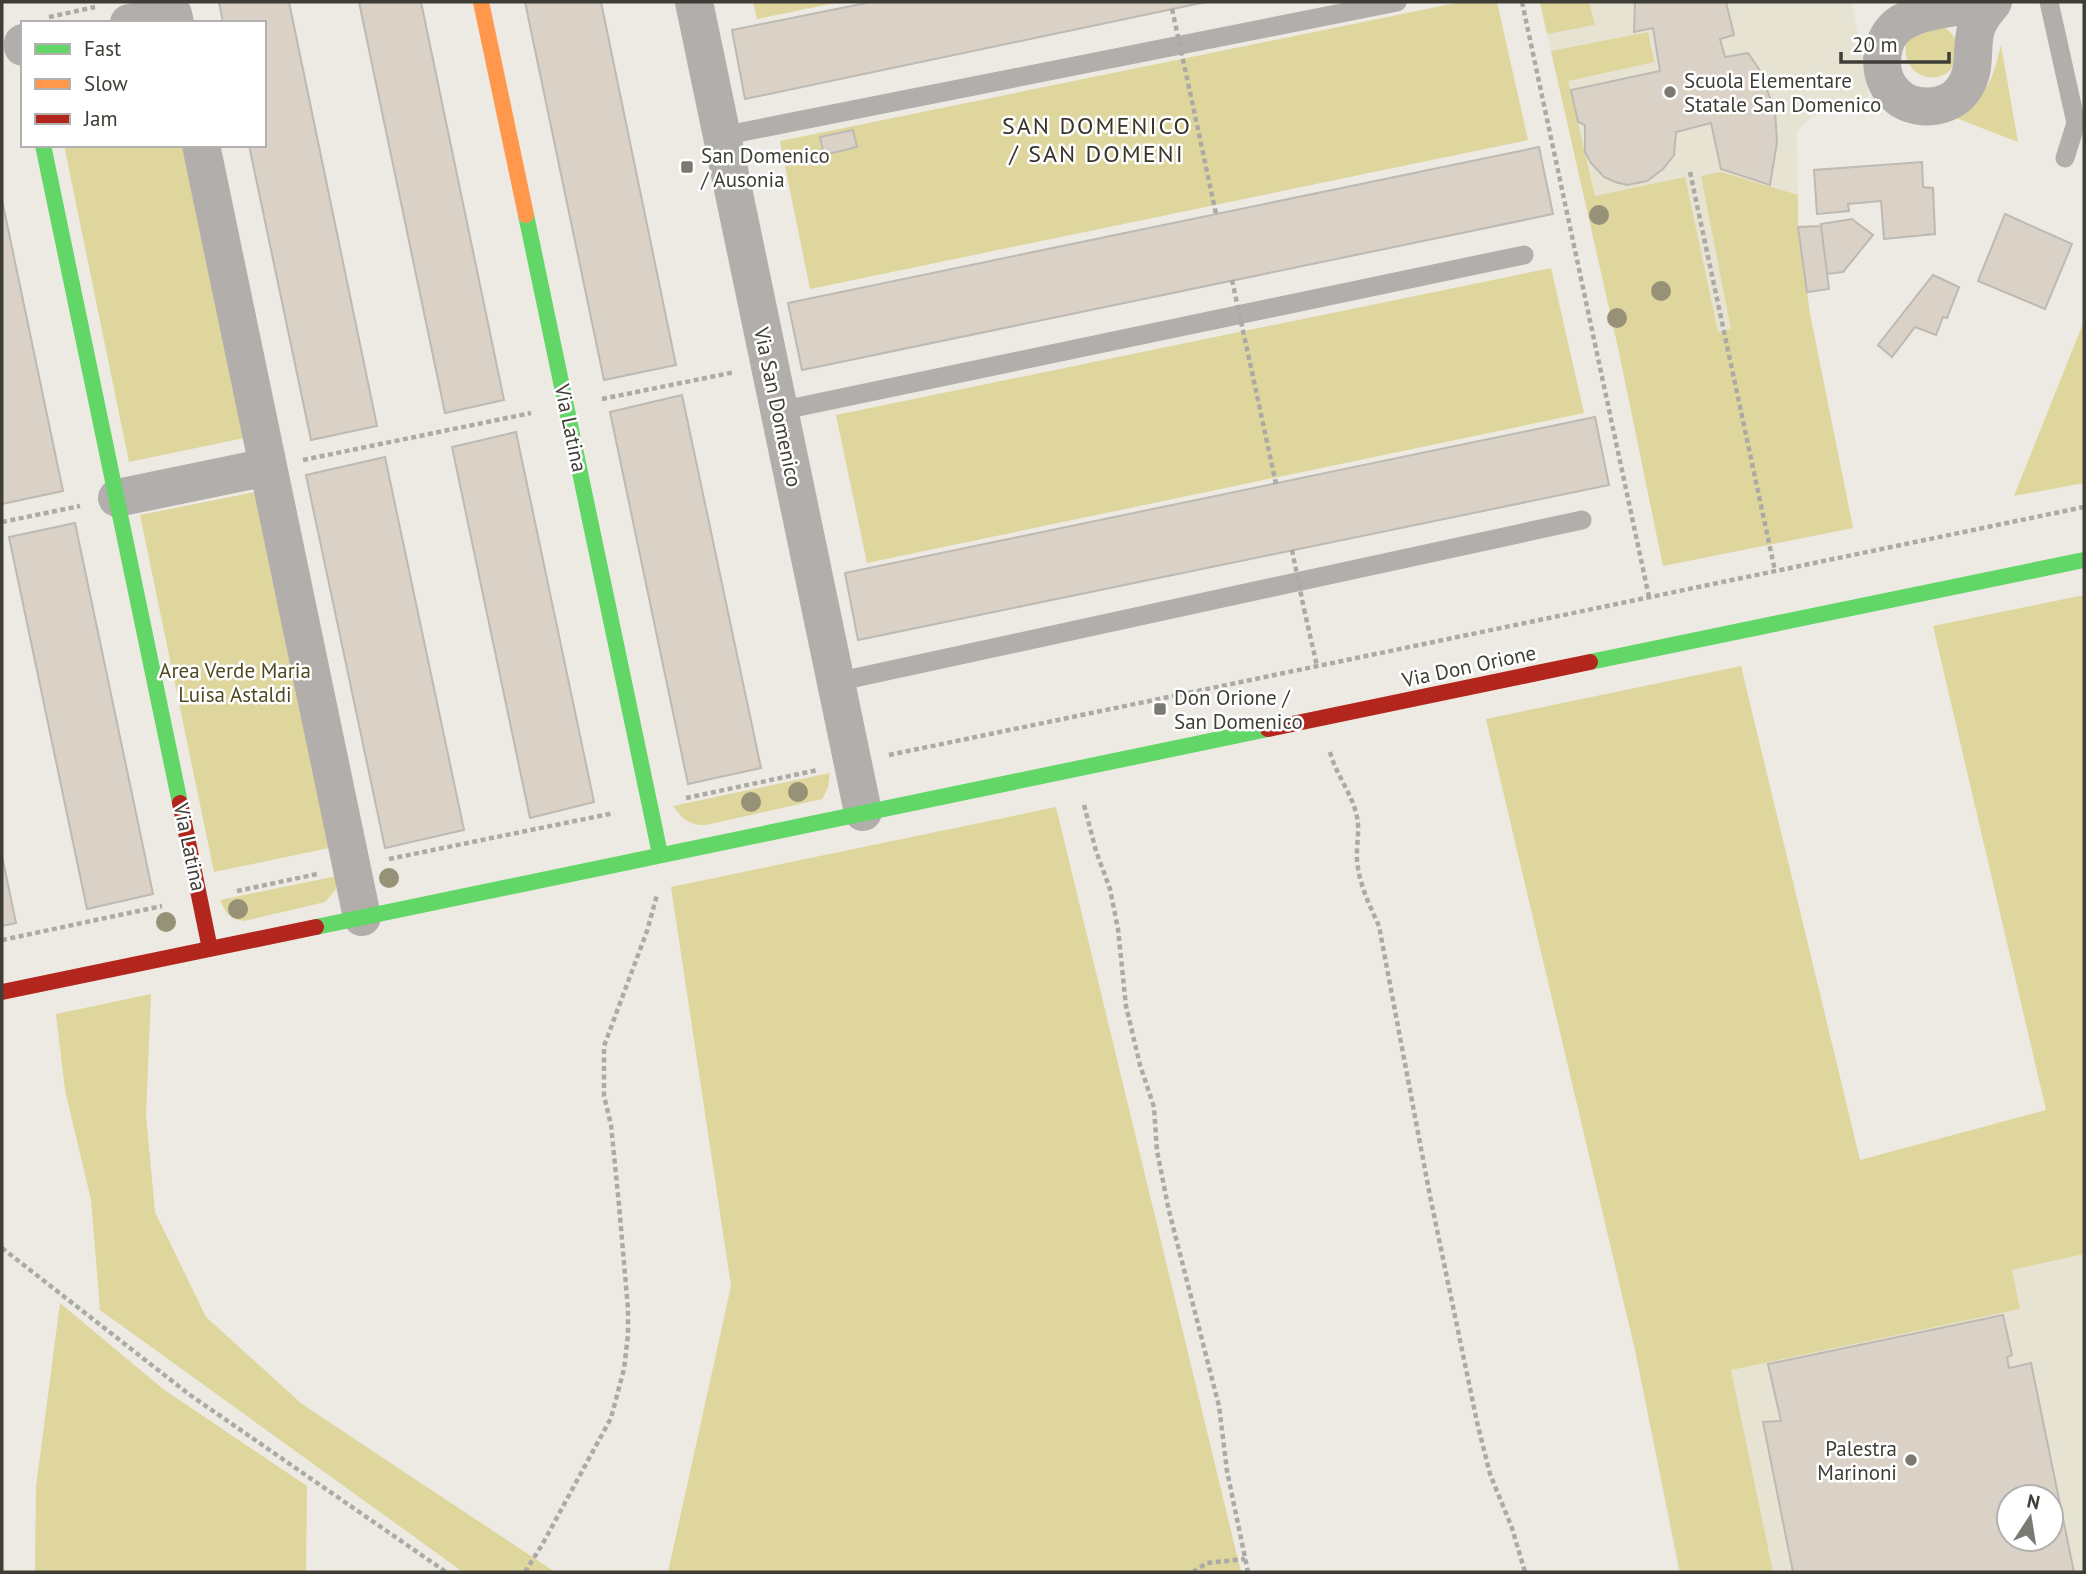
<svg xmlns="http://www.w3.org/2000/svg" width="2086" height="1574" viewBox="0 0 2086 1574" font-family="'PT Sans',sans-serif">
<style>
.built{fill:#e6e3d2;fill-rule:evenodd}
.green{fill:#dfd69e}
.building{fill:#dad2c7;stroke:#bdb9b3;stroke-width:2;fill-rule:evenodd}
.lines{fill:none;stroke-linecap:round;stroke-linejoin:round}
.path{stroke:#acaaa7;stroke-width:4.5;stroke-dasharray:5 3.5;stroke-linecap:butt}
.lane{stroke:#b1aeac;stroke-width:19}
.street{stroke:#b1aeac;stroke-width:38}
.fast{stroke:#63d668;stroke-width:16}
.slow{stroke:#ff974d;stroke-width:16}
.jam{stroke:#b3261e;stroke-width:16}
.path-bridge{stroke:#acaaa7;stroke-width:4.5;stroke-dasharray:5 3.5;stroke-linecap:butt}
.tree{fill:#969177}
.poi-dot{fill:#7b7a72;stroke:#fff;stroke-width:2.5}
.labels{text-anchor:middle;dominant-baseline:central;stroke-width:5;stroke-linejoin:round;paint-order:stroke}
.poi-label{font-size:21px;fill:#3e3d36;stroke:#fff;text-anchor:start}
.street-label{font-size:21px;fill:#3e3d36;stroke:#fff}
.park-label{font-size:21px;fill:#504920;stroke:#fff}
.quarter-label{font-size:24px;letter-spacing:2px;fill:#373529;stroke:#fff}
</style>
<rect width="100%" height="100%" fill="#eceae2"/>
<!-- built -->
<path class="built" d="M1540,2h297v2l15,-2 18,103 -57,11 -16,15 1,96 12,87 43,214 -190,38 -44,-214z
M2084,1254v318h-405l-44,-222zM2009,1497h42v42h-42z"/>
<!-- green -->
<path class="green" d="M753,2h87l-83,17z
M1461,2h36l31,138 -718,149 -30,-148z
M1540,2h49l6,23 -48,9z
M1943,26c11,8 15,15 14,28 -3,37 -61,28 -50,-14z
M1648,32l6,30 -86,19 27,115 90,-19 33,155 13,-3 -30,-153 20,-4 77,23v32l12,87 43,214 -190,38 -44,-214 -68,-301z
M2001,45l17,97 -65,-25c35,-23 38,-32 48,-72z
M64,145h119l61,293 -115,24z
M1551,268l33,145 -717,150 -31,-148z
M2084,321v162l-70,13z
M255,492l74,356 -115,24 -74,-357z
M2084,595v659l-72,16 8,39 -289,61 42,202h-93l-45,-222 -149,-631 255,-53 119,494 186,-50 -113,-484z
M830,773l-2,15 -6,11 -116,26c-16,1 -24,-6 -33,-19z
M1056,807l185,765h-573l63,-286 -60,-399z
M337,876l-1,13 -11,13 -81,19c-15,-2 -18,-8 -24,-21z
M151,994l-5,121 9,97 51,105 96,87 253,168h-92l-363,-262 -9,-110 -26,-110 -9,-76z
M60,1303l103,86 144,97 -1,86h-271l1,-85z"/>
<!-- building -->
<path class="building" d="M219,2h70l88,424 -66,14 -62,-295h15v-122h-41z
M359,2h62l83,398 -59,13z
M525,2h76l75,363 -72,15z
M871,2h335l-461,97 -13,-69z
M1635,2h91l8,33 -14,4 5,18 23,-4 11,16 16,42 2,31 -7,43 -49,-16 -10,-46 -35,9 -2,23 -11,14 -16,12 -20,4 -12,-3 -11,-5 -13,-14 -6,-11v-27l-7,-3 -7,-32 89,-19 -7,-43 -19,4z
M853,130l4,17 -33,8 -4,-18z
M1539,147l14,67 -751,156 -14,-67z
M1922,162l1,25 10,1 2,46 -51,5 -3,-38 -33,3 1,7 -32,3 -3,-44z
M2,200l61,291 -61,13z
M2005,214l67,30 -27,65 -67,-28z
M1852,219l21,16 -30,37 -16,2 -6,-50z
M1821,226l8,63 -22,3 -9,-65z
M1933,275l26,12 -12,31 -4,-1 -7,18 -21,-8 -23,30 -14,-12z
M682,395l79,373 -73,16 -78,-372z
M1595,417l14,68 -751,155 -13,-67z
M516,432l78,370 -64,16 -78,-371z
M385,457l79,373 -79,18 -79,-373z
M75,523l78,371 -66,15 -78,-372z
M2,856l14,67 -14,3z
M2003,1315l9,40 -5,2 2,11 22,-5 43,209h-281l-30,-150 18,-1 -13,-57zM2009,1497h42v42h-42z"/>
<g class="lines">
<!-- path -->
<path class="path" d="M1522,2l127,595
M49,17l46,-10
M1190,92l26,122
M1690,172l85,399
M1250,363l26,121
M602,399l133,-27
M303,460l228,-47
M2,522l78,-16
M1304,609l13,57
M1330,752c6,23 22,41 27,65 3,13 -1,29 0,43 2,24 12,44 22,66l51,270 47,226 13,52 22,54 13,44
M889,755l1195,-248
M686,798l132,-28
M1084,805l12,46 14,38 8,40 8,77 14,59 14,42 3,44 12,60 50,195 8,65 21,101
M389,859l225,-46
M237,891l80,-17
M2,940l160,-34
M2,1248l188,147 256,177
M525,1572l17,-27 69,-127 13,-49 4,-34v-26l-9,-104 -8,-80 -7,-29v-50l43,-115 10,-36
M1193,1572l14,-9 38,-4"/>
<!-- lane -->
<path class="lane" d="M2049,2l27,121 -11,35
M722,136l675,-134
M779,411l745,-156
M836,682l746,-162"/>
<!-- street -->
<path class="street" d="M694,2l169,810
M1990,2c-28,5 -64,6 -89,21 -22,14 -26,52 -6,71 17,18 52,16 67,-3 16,-20 8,-41 14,-62 3,-11 10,-18 17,-27
M129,23l44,-9 2,9
M23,43v4
M201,145l161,772
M117,498l151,-31"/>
<!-- fast -->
<path class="fast" d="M43,145l137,658
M526,215l134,639
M1590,662l494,-102
M316,927l952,-198"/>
<!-- slow -->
<path class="slow" d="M481,2l45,213"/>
<!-- jam -->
<path class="jam" d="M1268,729l322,-67
M180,803l30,146
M2,992l314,-65"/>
<!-- path-bridge -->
<path class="path-bridge" d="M1172,9l18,83
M1232,280l18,83
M1292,550l12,59"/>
</g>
<!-- trees -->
<g class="tree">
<circle cx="1599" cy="215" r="10"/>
<circle cx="1661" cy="291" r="10"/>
<circle cx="1617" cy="318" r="10"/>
<circle cx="798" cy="792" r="10"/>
<circle cx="751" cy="802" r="10"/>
<circle cx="389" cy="878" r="10"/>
<circle cx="238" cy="909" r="10"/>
<circle cx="166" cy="922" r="10"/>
</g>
<!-- markers -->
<g class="poi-dot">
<circle cx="1670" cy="92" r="7"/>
<rect x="680" y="160" width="14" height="14" rx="3.5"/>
<rect x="1153" y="702" width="14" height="14" rx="3.5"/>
<circle cx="1911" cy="1460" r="7"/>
</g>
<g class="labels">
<!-- poi labels -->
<g class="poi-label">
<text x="1684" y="80">Scuola Elementare<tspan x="1684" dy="24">Statale San Domenico</tspan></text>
<text x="701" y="155">San Domenico<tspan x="701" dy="24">/ Ausonia</tspan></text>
<text x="1174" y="697">Don Orione /<tspan x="1174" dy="24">San Domenico</tspan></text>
<text x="1897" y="1448" text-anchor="end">Palestra<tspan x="1897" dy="24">Marinoni</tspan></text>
</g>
<!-- street labels -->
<g class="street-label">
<text transform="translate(778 407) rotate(78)">Via San Domenico</text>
<text transform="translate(571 428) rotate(78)">Via Latina</text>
<text transform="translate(1469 666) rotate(-12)">Via Don Orione</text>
<text transform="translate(190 847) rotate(78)">Via Latina</text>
</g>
<!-- park labels -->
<g class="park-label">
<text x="235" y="670">Area Verde Maria<tspan x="235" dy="24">Luisa Astaldi</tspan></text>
</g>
<!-- quarter labels -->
<g class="quarter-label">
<text x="1097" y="125">SAN DOMENICO<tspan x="1097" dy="28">/ SAN DOMENI</tspan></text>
</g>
</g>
<!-- border -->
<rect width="2086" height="1574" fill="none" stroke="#3e3d36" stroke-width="7"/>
<!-- legend -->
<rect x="21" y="21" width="245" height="126" fill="#ffffff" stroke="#b2b1af" stroke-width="2"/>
<rect x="35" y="44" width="35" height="10" fill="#63d668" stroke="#b2b1af" stroke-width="2"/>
<text x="84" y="56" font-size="21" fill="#3e3d36">Fast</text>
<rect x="35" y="79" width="35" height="10" fill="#ff974d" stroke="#b2b1af" stroke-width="2"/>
<text x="84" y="91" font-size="21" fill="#3e3d36">Slow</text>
<rect x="35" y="114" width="35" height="10" fill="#b3261e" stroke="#b2b1af" stroke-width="2"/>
<text x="84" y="126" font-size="21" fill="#3e3d36">Jam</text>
<!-- north arrow -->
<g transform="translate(2030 1518) rotate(12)"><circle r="33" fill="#ffffff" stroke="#b2b1af" stroke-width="2"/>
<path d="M0-5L12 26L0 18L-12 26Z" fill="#7b7a72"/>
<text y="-10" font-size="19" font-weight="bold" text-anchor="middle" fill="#3e3d36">N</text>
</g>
<!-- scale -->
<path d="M1841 52v10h108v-10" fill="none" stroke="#3e3d36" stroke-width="3.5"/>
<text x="1852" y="52" font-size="21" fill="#3e3d36" stroke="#ffffff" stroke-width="5" paint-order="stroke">20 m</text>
</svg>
